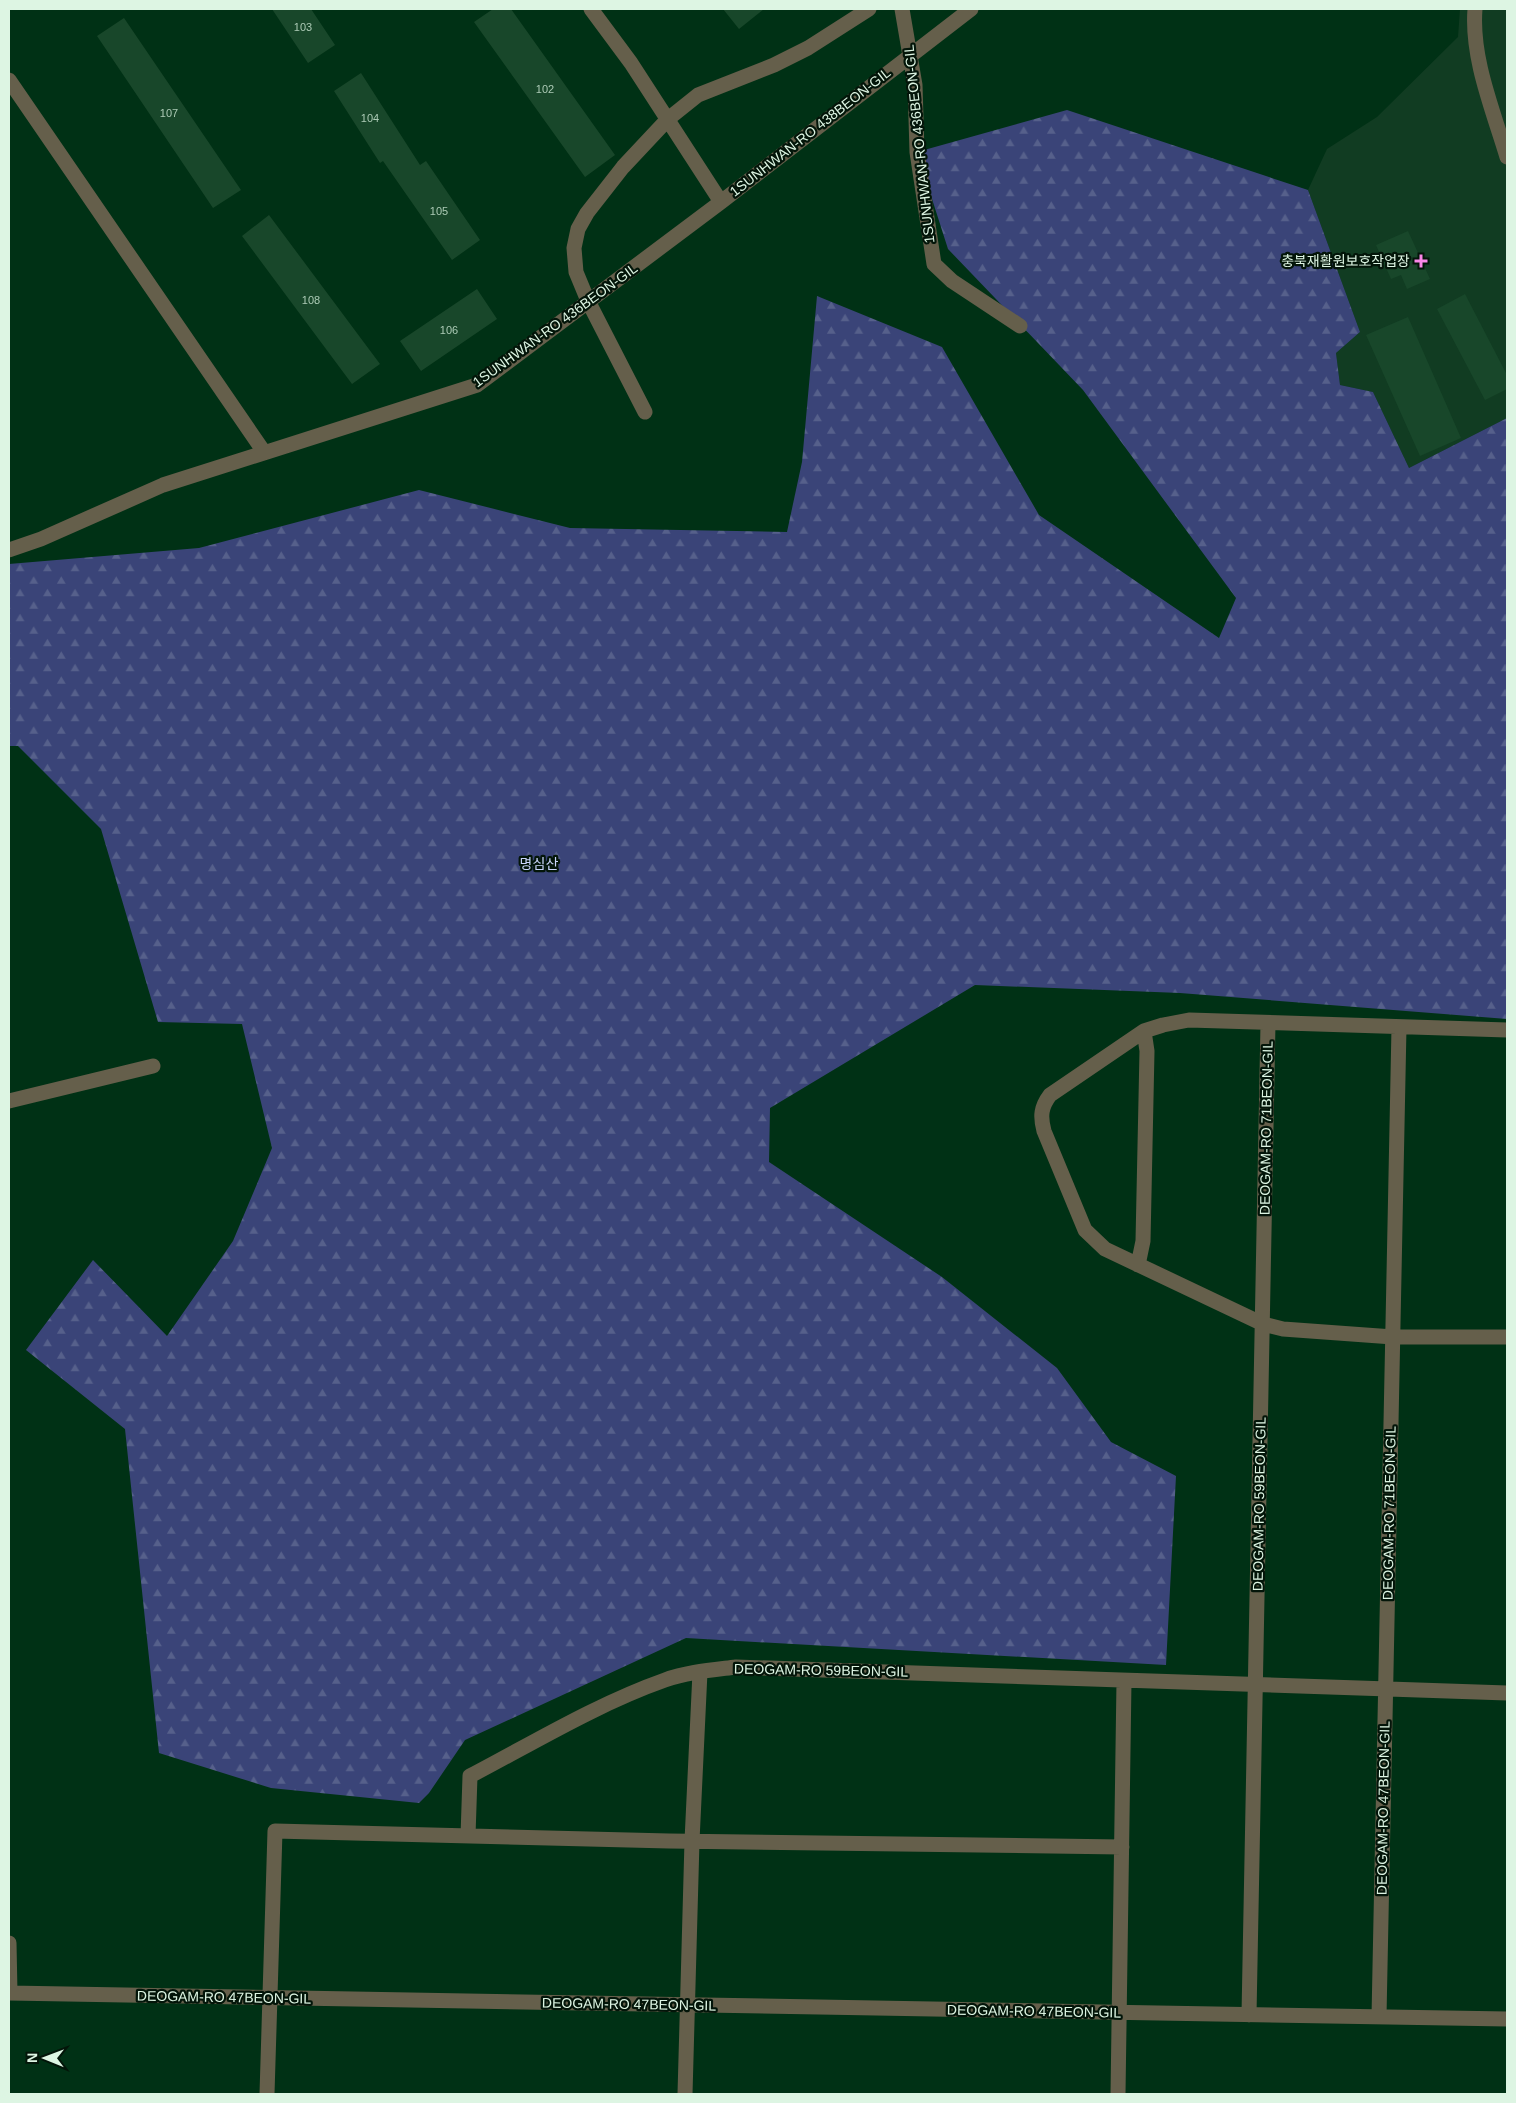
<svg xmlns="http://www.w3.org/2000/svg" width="1516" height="2103" viewBox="0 0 1516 2103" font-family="Arial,'Noto Sans KR',sans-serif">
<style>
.built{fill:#113c22}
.forest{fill:url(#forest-firs)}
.building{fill:#18472a}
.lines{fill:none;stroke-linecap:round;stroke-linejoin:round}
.minor{stroke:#655f4b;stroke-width:15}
.poi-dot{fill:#fa87e8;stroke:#031509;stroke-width:2}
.labels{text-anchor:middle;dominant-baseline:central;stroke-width:4.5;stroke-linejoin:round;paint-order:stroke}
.number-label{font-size:11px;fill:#accab5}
.street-label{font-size:14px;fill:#ddf5e3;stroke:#031509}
.poi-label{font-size:14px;fill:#ddf5e3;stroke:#031509;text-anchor:end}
.park-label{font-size:14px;fill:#cbd6fc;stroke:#031509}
</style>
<defs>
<pattern id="forest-firs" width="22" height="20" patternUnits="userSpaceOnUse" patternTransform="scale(1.25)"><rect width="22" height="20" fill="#3a4478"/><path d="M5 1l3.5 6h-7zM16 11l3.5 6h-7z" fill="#56608b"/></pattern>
</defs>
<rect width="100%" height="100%" fill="#003115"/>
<!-- built -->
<path class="built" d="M1460,9h47v409l-98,50 -36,-76 -33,-7 -4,-32 24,-21 -52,-142 19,-41 50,-32 81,-80z"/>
<!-- forest -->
<path class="forest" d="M1067,110l241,80 52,142 -24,21 4,32 33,7 36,76 98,-50v601l-327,-26 -205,-8 -205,123 -1,54 173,115 115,91 54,74 65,34 -10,189 -480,-27 -221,102 -36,53 -10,10 -148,-15 -112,-35 -34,-324 -99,-79 67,-90 74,76 66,-95 39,-93 -30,-124 -84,-2 -57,-193 -83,-83h-9v-182l190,-16 220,-58 151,38 217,4 15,-70 15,-166 125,51 97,168 180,123 17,-40 -153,-208 -135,-141 -31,-97z"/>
<!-- building -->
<path class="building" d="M272,9h39l24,36 -27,18z
M493,9h18l104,146 -30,22 -111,-155z
M723,9h41l-25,20z
M124,18l117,172 -28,18 -116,-172z
M361,73l59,92 6,-4 54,79 -28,20 -69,-99 -3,2 -46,-72z
M269,215l111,149 -28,20 -110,-148z
M1408,231l22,48 -23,10 -6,-14 -10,4 -15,-34z
M477,289l20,30 -76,52 -21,-30z
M1465,294l42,81v14l-22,11 -48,-91z
M1408,317l53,121 -41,18 -54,-121z"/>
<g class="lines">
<!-- minor -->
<path class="minor" d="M591,9l40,54 90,139
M902,9l13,76 2,67 17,112 18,17 68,45
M1475,9c-4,49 18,101 32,148
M9,80l255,372
M645,412l-57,-111 -12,-29 -2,-24 4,-19 9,-16 36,-46 45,-48 30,-24 76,-30 34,-17 61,-39
M9,550l32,-11 122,-54 314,-100 244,-183 250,-193
M1507,1030l-318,-10 -26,5 -19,6 -94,64c-9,12 -10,21 -6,36l41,99 20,19 158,75 20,5 110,8h114
M9,1101l144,-35
M1138,1265l5,-24 4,-190 -3,-20
M468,1836l2,-60c63,-33 127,-72 195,-96 22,-8 47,-10 71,-13l771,26
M9,1943l1,50
M9,1993l1498,26
M1249,2015l19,-992
M1379,2017l20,-990
M267,2094l8,-263 394,10 453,6
M685,2094l7,-253 8,-169
M1118,2094l6,-413"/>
</g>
<!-- markers -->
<path class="poi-dot" d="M1418.5 253.5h5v5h5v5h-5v5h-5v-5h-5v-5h5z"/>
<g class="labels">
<!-- number labels -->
<g class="number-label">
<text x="303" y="27">103</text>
<text x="545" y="89">102</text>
<text x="169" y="113">107</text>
<text x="370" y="118">104</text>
<text x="439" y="211">105</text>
<text x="311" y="300">108</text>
<text x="449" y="330">106</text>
</g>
<!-- street labels -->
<g class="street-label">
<text transform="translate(810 132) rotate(-38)">1SUNHWAN-RO 438BEON-GIL</text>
<text transform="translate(919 144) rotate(-96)">1SUNHWAN-RO 436BEON-GIL</text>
<text transform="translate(555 325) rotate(-36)">1SUNHWAN-RO 436BEON-GIL</text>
<text transform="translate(1266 1128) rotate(-89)">DEOGAM-RO 71BEON-GIL</text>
<text transform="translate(1259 1504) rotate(-89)">DEOGAM-RO 59BEON-GIL</text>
<text transform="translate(1389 1513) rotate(-89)">DEOGAM-RO 71BEON-GIL</text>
<text transform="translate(821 1670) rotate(1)">DEOGAM-RO 59BEON-GIL</text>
<text transform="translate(1383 1808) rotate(-89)">DEOGAM-RO 47BEON-GIL</text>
<text transform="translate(224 1997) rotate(1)">DEOGAM-RO 47BEON-GIL</text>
<text transform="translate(629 2004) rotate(1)">DEOGAM-RO 47BEON-GIL</text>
<text transform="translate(1034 2011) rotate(1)">DEOGAM-RO 47BEON-GIL</text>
</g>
<!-- poi labels -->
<g class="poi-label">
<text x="1410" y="261">충북재활원보호작업장</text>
</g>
<!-- park labels -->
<g class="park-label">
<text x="539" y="864">명심산</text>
</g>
</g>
<!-- border -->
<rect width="1516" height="2103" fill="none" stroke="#ddf5e3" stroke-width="20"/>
<!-- north arrow -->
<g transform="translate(45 2058) rotate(271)" stroke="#031509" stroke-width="4" paint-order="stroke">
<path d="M0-4L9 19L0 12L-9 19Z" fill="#ddf5e3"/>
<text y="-8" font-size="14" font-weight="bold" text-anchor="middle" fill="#ddf5e3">N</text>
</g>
</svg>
